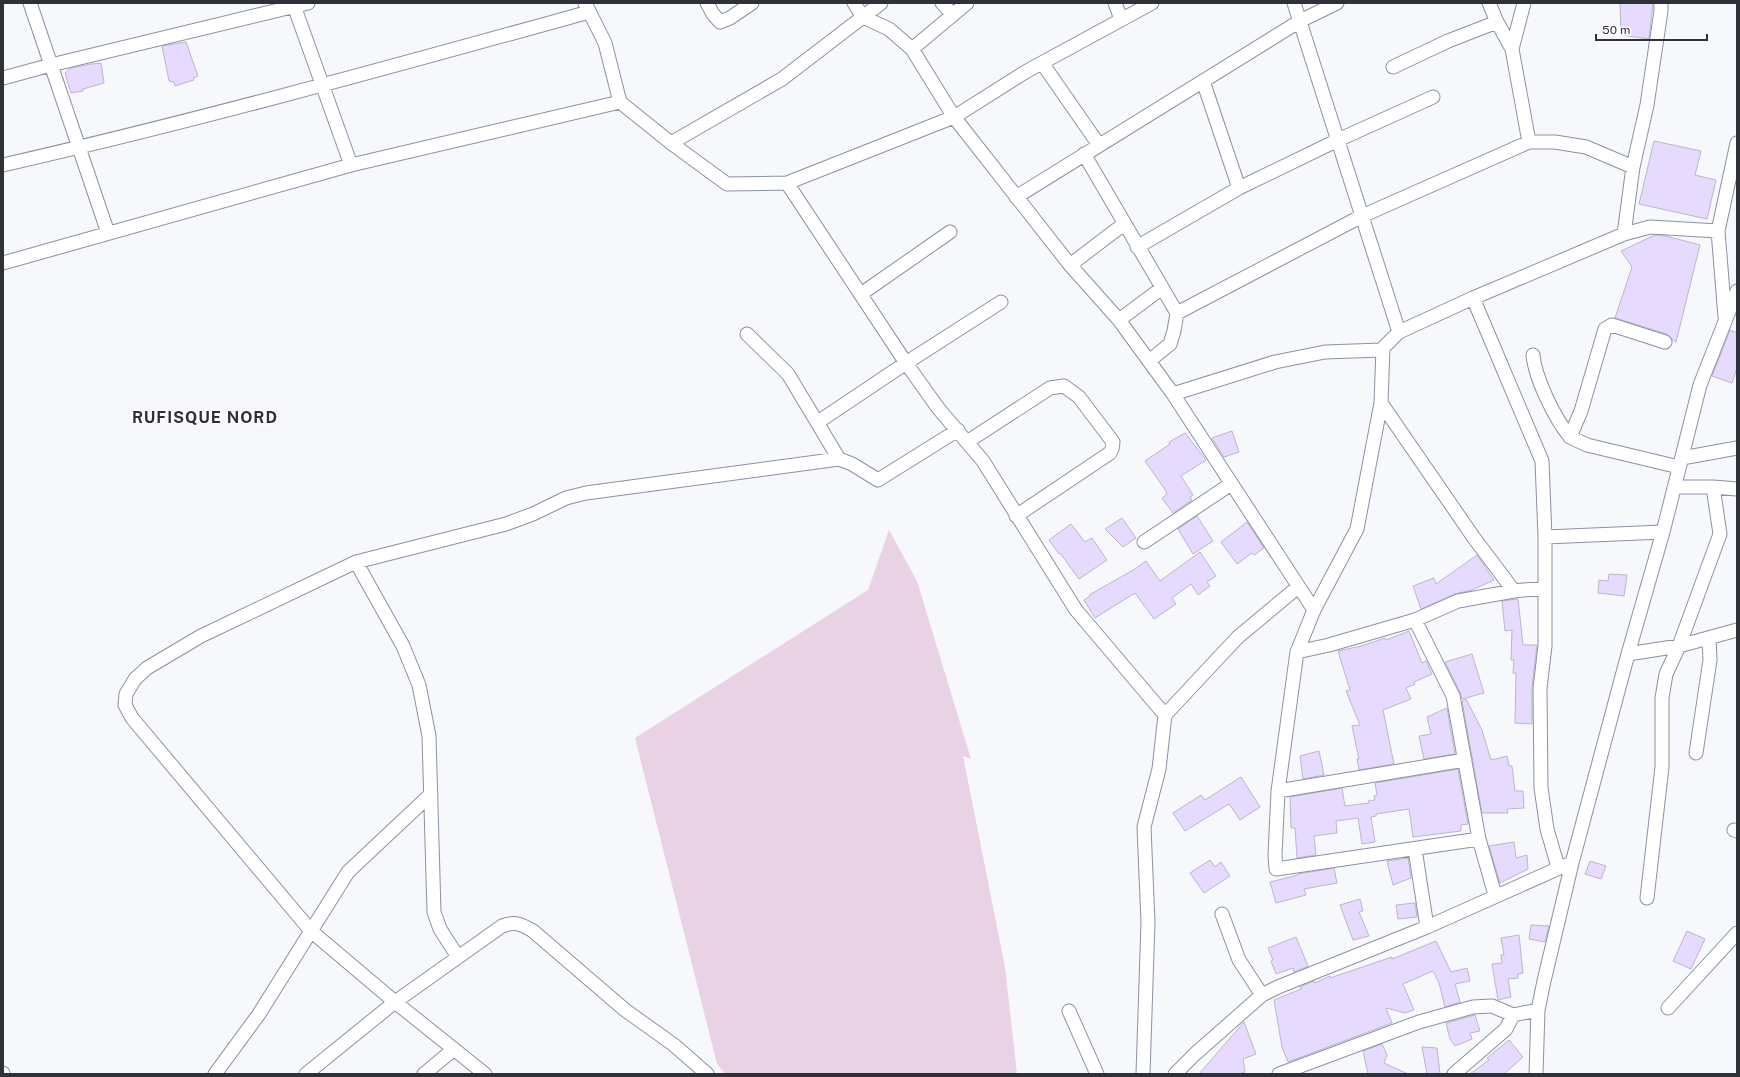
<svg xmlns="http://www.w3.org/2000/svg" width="1740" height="1077" viewBox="0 0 1740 1077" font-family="'Public Sans',sans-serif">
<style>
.green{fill:#e8d2e4}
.building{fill:#e6daff;stroke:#bcb6c8}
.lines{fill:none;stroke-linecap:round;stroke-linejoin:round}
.street-casing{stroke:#8a91a2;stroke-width:15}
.street{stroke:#fff;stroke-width:13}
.labels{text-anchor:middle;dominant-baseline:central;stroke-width:3.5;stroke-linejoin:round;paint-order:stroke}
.district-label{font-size:16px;font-weight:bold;letter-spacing:1px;fill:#2e3138;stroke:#fff}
</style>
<rect width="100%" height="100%" fill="#f7f8fc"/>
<!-- green -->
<path class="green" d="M889,530l28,51 54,178 -8,-3 42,211 12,107h-292l-8,-10 -82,-326 233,-148z"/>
<!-- building -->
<path class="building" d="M1620,3h33l-4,36 -28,-4z
M186,42l12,34 -5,2 1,2 -19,6 -1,-4 -5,-1 -7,-35z
M101,63l3,20 -21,6v2l-12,2 -6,-20 6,-5 20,-4z
M1654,141l47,10 -6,24 21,5 -9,39 -68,-15z
M1655,235l11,1 34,9 -24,97 -3,-2 -6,-6 -52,-16 17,-51 -11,-16z
M1730,330l7,3v35l-5,15 -20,-7z
M1232,431l7,21 -15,5 -12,-19z
M1185,433l21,27 -25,16 12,19 -3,2 2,3 -19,13 -11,-15 5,-4 -1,-3 -21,-30 25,-17 -1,-2z
M1197,516l16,25 -20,13 -15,-25z
M1122,518l14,20 -13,9 -18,-18z
M1247,522l17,26 -10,7 -2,-2 -15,11 -16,-22z
M1071,524l14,18 7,-4 15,22 -28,19 -19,-26 -1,1 -10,-14z
M1200,552l16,24 -9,6 3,4 -12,9 -7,-11 -19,14 4,6 -22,15 -19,-26 -40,25 -11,-18 6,-4 -1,-1 46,-26 11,-8 14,20z
M1477,555l17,25 -22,10 -17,4 -34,15 -8,-23 21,-8 2,6z
M1609,574l18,1 -3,21 -26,-3 1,-13 9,1z
M1518,599l5,46h14l-5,43v36l-17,-1 1,-50h-3l1,-13h-3l1,-30 -7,1 -3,-30z
M1409,631l13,32 4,-2 6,13 -18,8 1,2 -9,4 5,11 -28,11 11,54 -35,6 -2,-11h2l-7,-33 8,-1 -14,-34 4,-1 -12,-39 23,-5 24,-8 1,2z
M1472,654l12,39 -22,6 -2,-7 -15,-30z
M1466,699l16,31 9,30 16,-4 2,10h3l3,25h8l1,17 -17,1 1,4h-26l-20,-112z
M1447,708l8,46 -31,5 -5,-23 12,-2 -4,-17z
M1319,751l5,24 -21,4 -3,-23z
M1458,769l10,55 -7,1v6l-48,6 -4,-28 -33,5v2l-5,1 4,25 -13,2 -4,-26 -22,3 1,12 -23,3 2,19 -19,3 -2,-30h-4l-1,-31 52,-9 3,18 24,-3 -1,-2 7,-1 -1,-4 3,-1 -2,-12z
M1241,777l19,30 -20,13 -11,-16 -44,27 -12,-18 28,-18 4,5z
M1514,842l2,16 11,-3 1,14 -28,14 -11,-37z
M1408,858l3,20 -18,7 -6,-24z
M1210,860l5,7 6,-5 9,14 -26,17 -14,-20z
M1590,861l16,5 -5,13 -16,-5z
M1334,868l3,15 -33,6 2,6 -30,8 -6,-21 28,-7v-1z
M1360,899l3,12 -4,1 10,24 -16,4 -13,-35z
M1415,903l2,14 -19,2 -2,-14z
M1531,925l18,1 -4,16 -16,-3z
M1687,931l18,8 -14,30 -18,-8z
M1519,935l4,38 -5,1v4l-10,1 3,18 -13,3 -6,-36 10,-1 -1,-8h3l-3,-17z
M1296,937l12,29 -14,6 -1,-4 -17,6 -5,-13 2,-1 -5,-12z
M1436,941l15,31 16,-4 3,13 -15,3 5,18 -15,5 -6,-24 -6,-12 -30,13 11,26 -9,3 -19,-5 6,15 -104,39 -6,-15 -8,-47 27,-11 -1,-2 14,-6 1,2 15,-7v2l62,-21v2z
M1475,1015l5,16 -10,2 2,6 -17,7 -5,-7 -4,-16z
M1244,1022l12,32 -13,5 2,13 -6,2h-40z
M1509,1040l14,17 -19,17h-34l19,-14 -2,-2z
M1382,1044l5,11 -3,8 24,11h-40l-5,-23z
M1422,1047l15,1 3,26h-13z"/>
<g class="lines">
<!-- street casing -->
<g class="street-casing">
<path id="street" d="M30,3l78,230
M293,3l58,162
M585,3l20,40 15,59 51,41 56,41 60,-1 167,-66 73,-46 125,-68
M707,3l6,11 7,8 10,-4 22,-15
M854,3l9,14 26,12 23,20 42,68 116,148 49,55 54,74 141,216
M942,3l11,12
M1115,3l6,16
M1294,3l105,329
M1489,3l8,19
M1524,3l-12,46 17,93
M912,49l55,-46
M1042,63l57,82
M1393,67l55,-26 49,-19 15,27
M3,78l48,-13 257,-62
M1203,81l36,107
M671,143l111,-64 99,-76
M1084,154l93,159 -3,18 -4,13 -21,17
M3,165c197,-45 391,-99 586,-153
M787,183l119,180 32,45 45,53 93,149 89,105
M1016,197l284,-176 37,-18
M1624,234l9,-67 14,-62 14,-94v-8
M1137,247l102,-59 99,-48 95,-43
M3,263l348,-98 269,-63
M1070,265l54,-41
M861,294l89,-62
M1473,298l69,163 3,76v109l-5,42 1,100 6,41 11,38
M1177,313l185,-97 167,-74h26l31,5 47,20
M1725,317l-7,-86 19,-88
M1119,320l43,-32
M747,334l41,40 51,85
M1665,342l-53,-17 -7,4 -24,82 -11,26 17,8 92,22
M1533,355c2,23 22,64 37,82
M1173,394l102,-32 50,-10 57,-2
M1381,403l93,135 40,53
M818,422l88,-59 95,-61
M967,442l83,-54 14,-2 15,11 34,45 -1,7 -2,4 -94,63
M1682,458l55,-10
M1674,487h39l24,2
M1545,537l118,-5
M1144,542l87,-58
M356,562l47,84 16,39 10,51 5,176 6,17 18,28
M1415,620l38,76 26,143 16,56
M1297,652l32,-7 86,-25 43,-19 56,-10 31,-3
M1628,654l51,-8 58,-16
M1696,753l14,-93 -1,-22
M1278,791l187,-31
M1734,830l3,1
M1479,839l-203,30 -1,-14 3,-64 19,-139 17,-42 43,-81 24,-126 2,-55 16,-16 74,-34 151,-64 26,-7 68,4
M1415,849l12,78
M1647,898l15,-131v-69l4,-24 13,-28 41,-112 -7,-47
M1222,914l17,46 23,35
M1668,1008l69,-75
M1069,1011l28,63
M3,1073v1
M215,1074l44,-60 89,-142 83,-78
M306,1074l89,-72 107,-76c13,-5 19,-2 31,5l92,79 49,35 33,29
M424,1074l30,-25
M485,1074l-90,-72 -84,-71 -179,-213 -7,-13 1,-11 9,-15 12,-11 54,-32 155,-74 150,-38 27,-10 33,-16 20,-5 253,-34 13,5 26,16 80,-50
M1143,1074l5,-152 -4,-95 15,-58 6,-54 73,-78 60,-50
M1175,1074l20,-20 67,-59 16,-8 149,-60 139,-62
M1279,1074l140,-52 54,-15 19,-1 21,9 25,-5
M1454,1074l52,-45 7,-14
M1536,1074l2,-64 6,-29 28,-118 56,-209 35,-122 37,-147 37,-94"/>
</g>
<!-- street -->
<use href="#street" class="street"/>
</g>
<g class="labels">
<!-- district labels -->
<g class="district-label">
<text x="205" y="417">RUFISQUE NORD</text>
</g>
</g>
<!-- border -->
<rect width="1740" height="1077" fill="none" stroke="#2e3138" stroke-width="8"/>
<!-- scale -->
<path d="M1596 34v6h111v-6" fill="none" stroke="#2e3138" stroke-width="2"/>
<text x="1602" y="34" font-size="12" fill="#2e3138" stroke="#ffffff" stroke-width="3" paint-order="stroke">50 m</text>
</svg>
